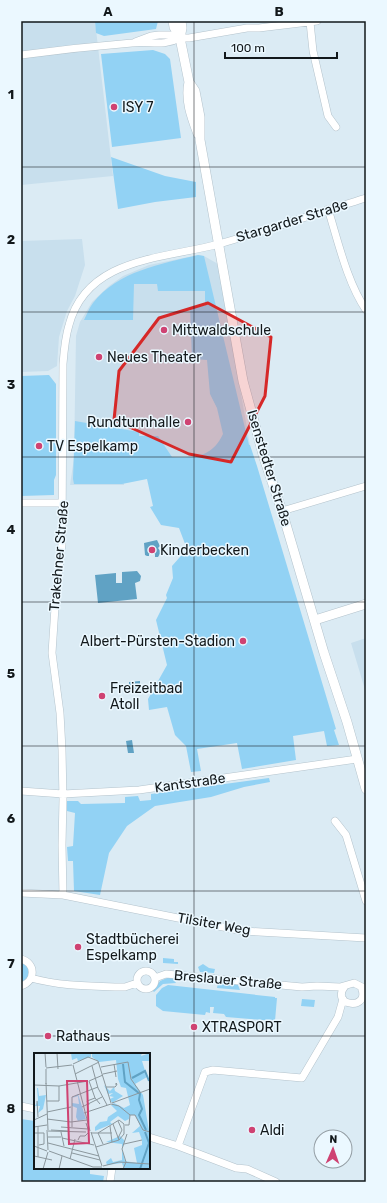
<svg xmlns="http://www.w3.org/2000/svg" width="387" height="1203" viewBox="0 0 387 1203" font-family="Rubik,sans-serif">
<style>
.built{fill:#c8dfed}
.green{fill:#92d2f4}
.water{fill:#60a2c4}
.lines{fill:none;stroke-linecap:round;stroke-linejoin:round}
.minor-casing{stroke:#b4c3cc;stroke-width:8}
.tertiary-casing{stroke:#b4c3cc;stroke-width:10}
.minor{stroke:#fff;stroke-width:7}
.tertiary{stroke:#fff;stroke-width:9}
.marked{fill:#d62828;fill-opacity:0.2;stroke:#d62828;stroke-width:3;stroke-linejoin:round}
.grid{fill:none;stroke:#12181b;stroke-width:1;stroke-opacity:0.55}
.poi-dot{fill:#cf4272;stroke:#ebf8ff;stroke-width:1.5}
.labels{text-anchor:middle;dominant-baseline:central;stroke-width:3;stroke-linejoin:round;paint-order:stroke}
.poi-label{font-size:14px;fill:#12181b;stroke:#ebf8ff;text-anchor:start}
.street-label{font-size:14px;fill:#12181b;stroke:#ebf8ff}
.inset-river{fill:none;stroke:#60a2c4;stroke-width:2}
.inset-road{fill:none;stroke:#8b979d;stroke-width:1}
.view{fill:#cf4272;fill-opacity:0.15;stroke:#cf4272;stroke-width:2}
.inset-edge{fill:none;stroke:#12181b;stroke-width:2}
.neatline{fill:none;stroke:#12181b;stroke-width:1.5}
.grid-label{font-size:13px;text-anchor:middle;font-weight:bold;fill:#12181b}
</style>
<rect width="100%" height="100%" fill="#dbebf4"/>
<!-- built -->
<path class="built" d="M21,21h74l18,155 -92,9z
M82,239l3,26 -10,31 -8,15 -8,26 -2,29 -9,5 -27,1v-131z
M198,255l6,1 14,8 32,181 -49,20 -77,16v4h-54l4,-27 2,-122 4,-14 12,-20 17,-16 14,-10 26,-11z
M366,638v55l-15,-50z"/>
<!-- green -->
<path class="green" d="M95,21h63l-2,8 -52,7 -8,-3z
M153,50l12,4 5,5 11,79 -69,9 -11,-93z
M111,157l54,19 31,6v15l-41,5 -37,7z
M198,255l6,1 45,189h1l7,21 79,263 -2,1 5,15 -12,1 -3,-15 -31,5 3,24 -54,9 -5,-26 -40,6 4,22 -10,1 -5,-26 -11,-11 -8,-28 -18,3 -1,-11 19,-34 -11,-45 11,-22 -1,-3 7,-17 -1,-12 15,-17 -8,-21 -18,-3 -11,-18 3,-1 -6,-27 -25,5h-48l-1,-5 2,-58 64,11v4h19l14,21c24,1 40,0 51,-23l-6,-26 -7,-14 -3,-34 -15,-1 -2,-52 15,-1v-15h-47l-1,-7h-23l-1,36h-49c3,-6 5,-12 9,-17 25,-32 68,-39 105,-48z
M49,375l7,9v91l-2,5v15l-33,1v-120z
M269,778l1,4 -26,5 -33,10 -56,9 -28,20 -18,27 -9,42 -26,-4 -1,-30h-5l-1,-14 6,-1 2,-33 -8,-2v-10h11l3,3 44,-1v-6l13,-1 2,5 11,-1v-6z
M163,958l11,1v3h4v2l-15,-1z
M21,962h2l7,8 -3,9 -6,3z
M203,964l6,4 6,1 -1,4 -14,-1 -2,-5z
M167,978h6l3,5 -13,1 -9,8 -1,-1 7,-10z
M218,982l20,3 2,5 -23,-2z
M168,985l107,12v1h2l-2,23 -49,-4 -2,-3 -11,-1 1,-6h-4v6l-4,-1 -1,3 -42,-4 -7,-5v-11l6,-7z
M302,999l13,1 -1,7 -13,-1z
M21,1119l14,2v47h55v6l14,2 -1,6h-23l-8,-2 -1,2h-50z"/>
<!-- water -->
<path class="water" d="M157,540l3,6 -2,2 3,4 -3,5h-3v-3h-6v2h-2l-2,-1 -1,-12z
M137,571l4,5 -1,5 -5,2 2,16 -39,4 -3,-28 21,-2v10h6v-11z
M140,681v6l-2,3 -5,-1 -2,-4h-2v-3z
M132,740l2,13h-6l-2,-12z"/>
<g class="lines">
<!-- minor casing -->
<g class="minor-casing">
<path id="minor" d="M310,22l3,29 15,65 8,11
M135,42l16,-6 8,-1h12l9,3h9l58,-10h12l58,-7
M21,55c37,-5 74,-9 111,-12 18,-2 31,4 48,-5
M328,209c10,32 19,73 38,101
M21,503h42
M282,511l84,-25
M21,791l42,3 76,-4 218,-31
M335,821l11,14 20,66
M21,893l42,2 180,36 123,7
M63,895l-1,-50 1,-46 -1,-49 -2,-37 -8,-60 4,-61 6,-48 1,-180c1,-13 2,-26 6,-39 18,-68 94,-66 150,-81 49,-14 98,-31 147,-46
M21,959c15,4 15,22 0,27
M137 980a9 9 0 1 1 18 0a9 9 0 1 1-18 0Z
M31,978c28,8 59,8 88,9h6l12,-4
M155,978l11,-4 136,13 15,-1 23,1 14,-4 12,6
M345,986c-16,21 27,25 16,1
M21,1106l14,3
M149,1137l29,9 58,22 11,1 29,13
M178,1146l27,-74 8,-2 89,8 36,-61 5,-18
M110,1182l2,-14"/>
</g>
<!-- tertiary casing -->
<g class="tertiary-casing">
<path id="tertiary" d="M173,21l1,6 6,11 9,44 6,9 5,26v23l43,241 21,77 18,53 42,142 23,69 19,67
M180,38l2,-10 -1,-7
M189,82c-4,18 3,36 9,52
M315,620l51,-16"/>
</g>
<!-- minor -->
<use href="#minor" class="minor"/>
<!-- tertiary -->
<use href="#tertiary" class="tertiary"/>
</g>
<!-- marked area -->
<path class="marked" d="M208,303l63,34 -6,59 -34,66 -42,-8 -75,-34 5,-49 40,-53z"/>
<!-- grid -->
<path class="grid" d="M194,21v1161M21,167h345M21,312h345M21,457h345M21,602h345M21,746h345M21,891h345M21,1036h345"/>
<!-- markers -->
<g class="poi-dot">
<circle cx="114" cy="107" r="4"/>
<circle cx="164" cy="330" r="4"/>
<circle cx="99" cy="357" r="4"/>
<circle cx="188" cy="422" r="4"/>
<circle cx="39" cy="446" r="4"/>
<circle cx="152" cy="550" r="4"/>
<circle cx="243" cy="641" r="4"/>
<circle cx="102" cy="696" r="4"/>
<circle cx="78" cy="947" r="4"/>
<circle cx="194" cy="1027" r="4"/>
<circle cx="48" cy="1036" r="4"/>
<circle cx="252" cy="1130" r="4"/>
</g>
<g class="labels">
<!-- poi labels -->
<g class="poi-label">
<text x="122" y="107">ISY 7</text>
<text x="172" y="330">Mittwaldschule</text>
<text x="107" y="357">Neues Theater</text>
<text x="180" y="422" text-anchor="end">Rundturnhalle</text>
<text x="47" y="446">TV Espelkamp</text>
<text x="160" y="550">Kinderbecken</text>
<text x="235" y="641" text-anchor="end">Albert-Pürsten-Stadion</text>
<text x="110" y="688">Freizeitbad<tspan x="110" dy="16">Atoll</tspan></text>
<text x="86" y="939">Stadtbücherei<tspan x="86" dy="16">Espelkamp</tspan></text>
<text x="202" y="1027">XTRASPORT</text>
<text x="56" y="1036">Rathaus</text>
<text x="260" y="1130">Aldi</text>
</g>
<!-- street labels -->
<g class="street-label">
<text transform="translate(292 221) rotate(-17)">Stargarder Straße</text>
<text transform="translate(269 468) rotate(73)">Isenstedter Straße</text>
<text transform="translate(59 556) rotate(-85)">Trakehner Straße</text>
<text transform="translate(190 783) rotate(-8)">Kantstraße</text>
<text transform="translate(214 924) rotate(10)">Tilsiter Weg</text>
<text transform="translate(228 980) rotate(5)">Breslauer Straße</text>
</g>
</g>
<!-- overview -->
<g transform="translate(34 1053)">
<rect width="116" height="116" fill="#dbebf4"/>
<path d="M37,0h20v4l-13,4 -1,-3 -5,2zM58,0h50l-1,3 9,-3v8h-8l5,16 -12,7 8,11 6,36 1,38h-26l-2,-6 -15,2 -1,-3 5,-4 2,4 9,-2v-16l-16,-2 14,-6 5,5 -3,8 3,12 12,2 -3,-15 8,-3v-5l-3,-8 -7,1 8,-7 -5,-11h-5l-1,4 -4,2 -7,-5 -8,6 2,2 -17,7v-4l5,-5 7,-1 1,-4 9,-6 -6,-6 3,-2 10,5 6,-3 -4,-17 -5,-1 -3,-8 -2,-19 -17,2 -7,-5zM70,32l6,6 4,-4 1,4 8,5 -11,7 -2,-4 4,-2 -5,-1 4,-3 -5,1zM3,35h1l1,8 7,-1 -3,14 -5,4 2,-7h-5l3,-6zM44,41l8,25 -8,2 -2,-4 1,-9 -5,-2v-3l7,1 -1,-8 -6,2z" fill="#92d2f4"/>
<path class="inset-river" d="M89,11l2,18 15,12 -1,6 3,9 -3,6 7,15M98,25l13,-7 4,10M106,116l9,-26 -4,-11"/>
<path class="inset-road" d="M11,0l1,14M23,0l1,16M39,11l15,-7 10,4 13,42M80,11l2,13M39,12l17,66M58,13l6,22 9,17M67,14l27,-5 3,17 9,13M12,15l26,-3M12,16v15M41,21l24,-12M69,21l14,-3M55,28l6,17 5,6M55,28l14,-6M12,30l2,47M0,32l25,1 29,-5M72,34h9l1,-1 1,-2 -1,-1v2M3,48l1,16M13,48h12v-15M78,50l38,-14M55,52l-2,-4 8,-3M48,54l20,-10M13,59l24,-5M50,60l27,-9 8,2 11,9 -1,10h-4M96,62h5l8,15 7,2M13,66l24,3 16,-2M0,67l13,-6M84,68l4,9 -4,8M79,71l6,16M76,73l2,16M0,74l13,-2M27,74l27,2 -2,-6M38,74v-30l26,-10M13,77l1,20M17,77l17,1M14,78l38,1M27,79l3,14M57,79l11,34M0,80h10v11l-5,1M57,80h7l21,-13 5,4v10l-5,6 -23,7M14,84h13M28,85l32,7M44,87l2,-4h5l4,-4M14,90l51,13M69,91l-5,-11h14M90,91l18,-4M0,93l13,5M15,98l44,16h9M38,100l28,7M0,103l18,4M4,104v-31M36,106l5,-20M69,113l16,-4 31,2M9,116l5,-17M25,116l3,-13M89,116l3,-7 -4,-13 5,-15"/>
<path class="view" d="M33,28h20l2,62 -20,1z"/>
<rect width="116" height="116" class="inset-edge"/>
</g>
<!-- border -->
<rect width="387" height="1203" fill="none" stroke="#ebf8ff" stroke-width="44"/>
<!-- north arrow -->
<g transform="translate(333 1149) rotate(2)"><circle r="19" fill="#ebf8ff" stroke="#949ea4"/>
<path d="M0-3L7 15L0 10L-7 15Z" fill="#cf4272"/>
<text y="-6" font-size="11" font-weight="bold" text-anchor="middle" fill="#12181b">N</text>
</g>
<!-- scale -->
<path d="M225 52v6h112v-6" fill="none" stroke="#12181b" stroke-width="2"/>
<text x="231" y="52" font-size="12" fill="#12181b" stroke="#ebf8ff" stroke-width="3" paint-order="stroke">100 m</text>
<rect x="22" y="22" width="343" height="1159" class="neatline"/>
<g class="grid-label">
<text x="108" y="16">A</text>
<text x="279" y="16">B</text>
<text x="11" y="99">1</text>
<text x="11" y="244">2</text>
<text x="11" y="389">3</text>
<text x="11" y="534">4</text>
<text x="11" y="678">5</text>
<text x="11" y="823">6</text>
<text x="11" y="968">7</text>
<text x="11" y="1113">8</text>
</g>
</svg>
